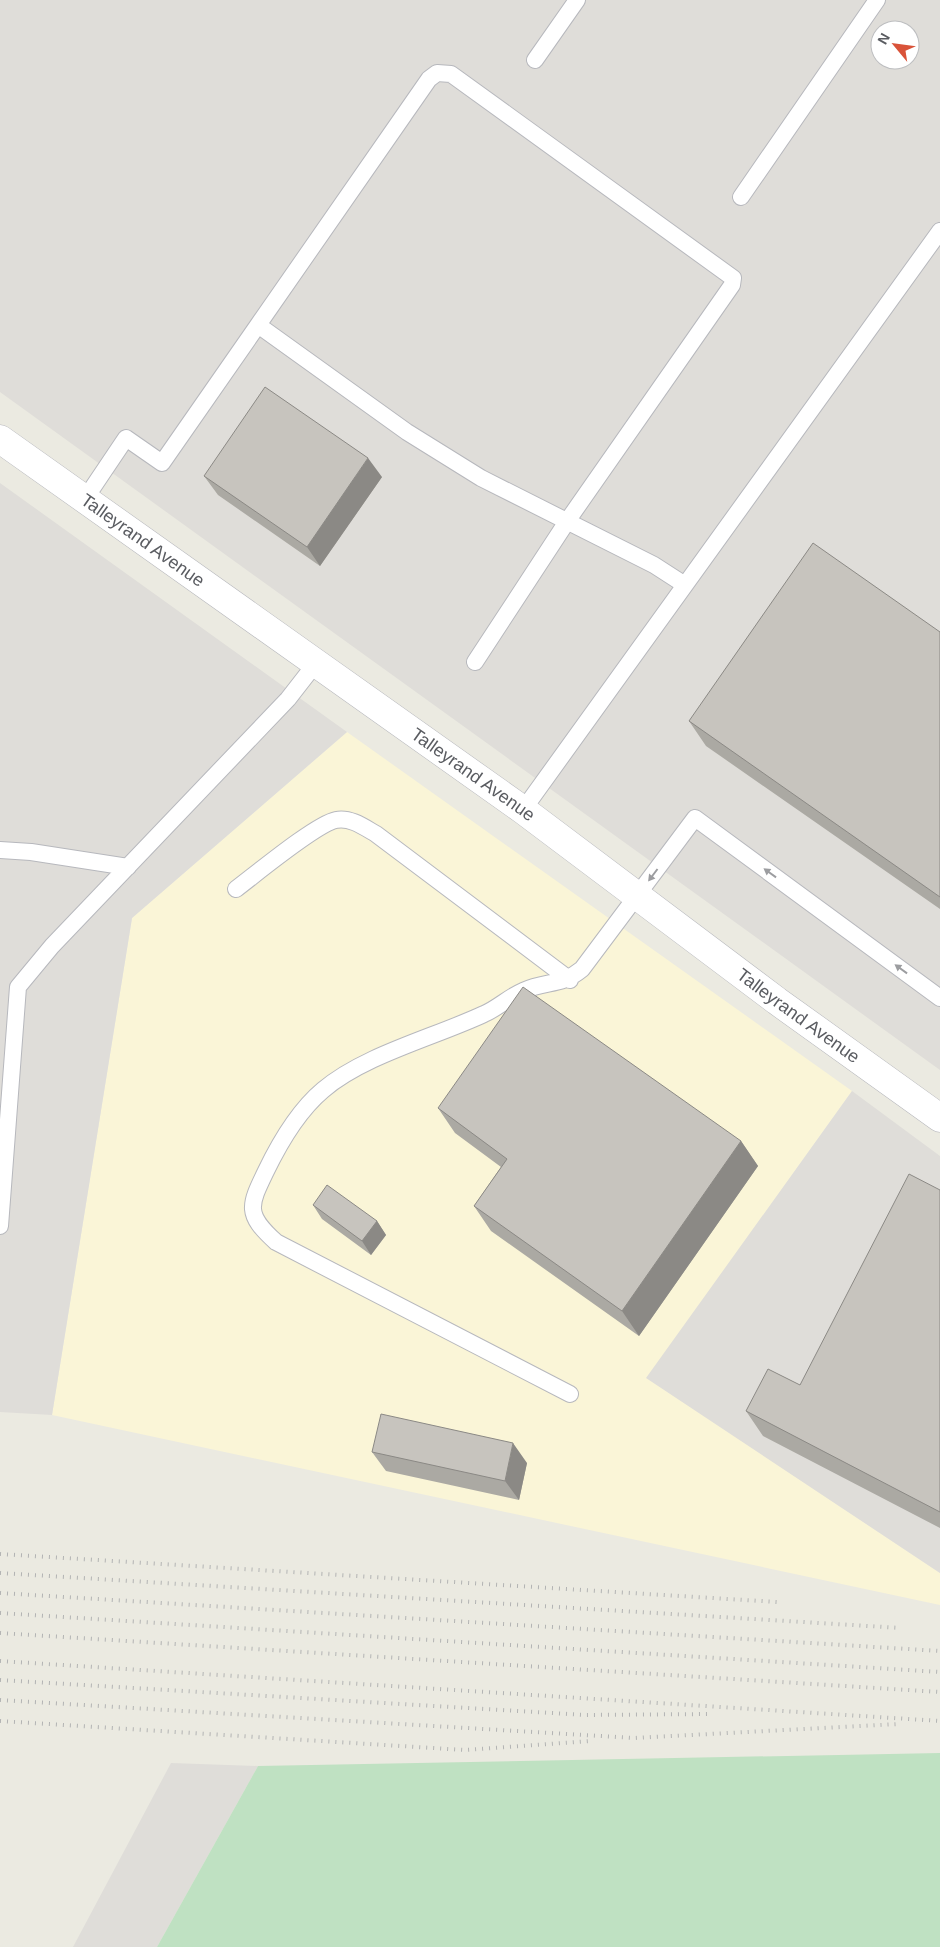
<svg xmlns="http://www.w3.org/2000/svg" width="940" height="1947" viewBox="0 0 940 1947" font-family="Helvetica,sans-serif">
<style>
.commercial{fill:#faf5d7}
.industrial{fill:#dfddd9;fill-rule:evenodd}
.green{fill:#bfe1c2}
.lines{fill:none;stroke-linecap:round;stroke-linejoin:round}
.service-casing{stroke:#b7b8bd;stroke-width:18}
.tertiary-casing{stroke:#b7b8bd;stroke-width:29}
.service{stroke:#fff;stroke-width:16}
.tertiary{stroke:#fff;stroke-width:28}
.rail{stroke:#b2b3b3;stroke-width:4;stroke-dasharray:1 6;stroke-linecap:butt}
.wall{fill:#aba9a3}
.shaded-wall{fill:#8b8985}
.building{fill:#c7c4be;stroke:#8b8985}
.oneway{fill:#9c9da0}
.labels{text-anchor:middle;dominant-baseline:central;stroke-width:5;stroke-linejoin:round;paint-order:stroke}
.street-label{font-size:18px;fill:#5a5c61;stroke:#fff}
</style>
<rect width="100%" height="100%" fill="#ebeae1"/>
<!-- commercial -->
<path class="commercial" d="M347,732l505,359 -205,287 293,195v32l-888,-190 80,-497z"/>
<!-- industrial -->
<path class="industrial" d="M0,0h940v1070l-940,-678zM880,30h30v30h-30z
M0,483l347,249 -215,186 -80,497 -52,-3z
M852,1091l88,65v417l-294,-195z
M171,1763l87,3 -101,181h-84z"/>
<!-- green -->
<path class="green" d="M940,1753v194h-783l101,-181z"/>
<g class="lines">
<!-- service casing -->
<g class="service-casing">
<path id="service" d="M535,60l42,-60
M741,197l136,-197
M258,325l171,-246 8,-6 14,1 282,204 -1,7 -164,235 -93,142
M85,499l41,-61 36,25 96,-138 149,107 74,46 173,87 31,20
M523,810l417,-579
M0,850l31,2 97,15
M236,889c20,-15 80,-65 100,-69 14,-3 28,7 40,14l194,146
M0,1226l18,-239 34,-41 236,-247 28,-36
M570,1394l-294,-152c-31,-28 -27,-36 -10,-71 14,-29 32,-60 57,-81 41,-35 112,-53 161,-76 14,-6 25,-17 39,-23 24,-11 37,-4 59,-22l113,-151 245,180"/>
</g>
<!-- tertiary casing -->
<g class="tertiary-casing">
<g id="tertiary">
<path id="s1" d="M0,439l523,371 254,191 163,117"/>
</g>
</g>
<!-- service -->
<use href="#service" class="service"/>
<!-- tertiary -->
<use href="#tertiary" class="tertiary"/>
<!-- rail -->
<path class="rail" d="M0,1554l777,48
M0,1573l901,55
M0,1593l940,58
M0,1613l940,59
M0,1633l940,59
M0,1661l940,60
M0,1680l585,35 126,-1
M0,1700l634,38 264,-14
M0,1721l465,29 126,-9"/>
</g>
<!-- wall -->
<path class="wall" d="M204,476l178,1 -62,89 -102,-71z
M940,632v277l-234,-163 -17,-25z
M438,1108l303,33 17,25 -119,170 -148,-105 -17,-25 27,-39 -46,-34z
M940,1190v338l-177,-92 -17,-25 54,-26z
M313,1205l64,16 9,14 -15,20 -49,-36z
M372,1452l155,11 -8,37 -133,-29z"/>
<!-- shaded-wall -->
<path class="shaded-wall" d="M368,458l14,19 -62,89 -13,-19z
M741,1141l17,25 -119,170 -17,-25z
M377,1221l9,14 -15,20 -9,-14z
M513,1443l14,20 -8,37 -14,-19z"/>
<!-- building -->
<path class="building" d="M265,387l103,71 -61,89 -103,-71z
M813,543l127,89v265l-251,-176z
M523,987l218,154 -119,170 -148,-105 33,-47 -69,-51z
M909,1174l31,16v322l-194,-101 22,-42 32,16z
M327,1185l50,36 -15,20 -49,-36z
M381,1414l132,29 -8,38 -133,-29z"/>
<!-- one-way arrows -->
<defs><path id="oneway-solid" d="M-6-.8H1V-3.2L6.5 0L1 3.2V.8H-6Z" transform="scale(1.25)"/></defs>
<g class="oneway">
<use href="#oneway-solid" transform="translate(770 873) rotate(-144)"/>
<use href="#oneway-solid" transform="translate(653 875) rotate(127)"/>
<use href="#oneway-solid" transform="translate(901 969) rotate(-144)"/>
</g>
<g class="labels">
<!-- street labels -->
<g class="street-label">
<text stroke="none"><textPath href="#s1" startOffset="175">Talleyrand Avenue</textPath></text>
<text stroke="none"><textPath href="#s1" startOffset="580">Talleyrand Avenue</textPath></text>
<text stroke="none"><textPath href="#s1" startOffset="985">Talleyrand Avenue</textPath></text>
</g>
</g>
<!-- north arrow -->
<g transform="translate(895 45) rotate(299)"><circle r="24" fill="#ffffff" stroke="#bdbec0"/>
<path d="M0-4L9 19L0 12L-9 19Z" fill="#d95339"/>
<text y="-8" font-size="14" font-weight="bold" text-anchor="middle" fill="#5a5c61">N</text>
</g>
</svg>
